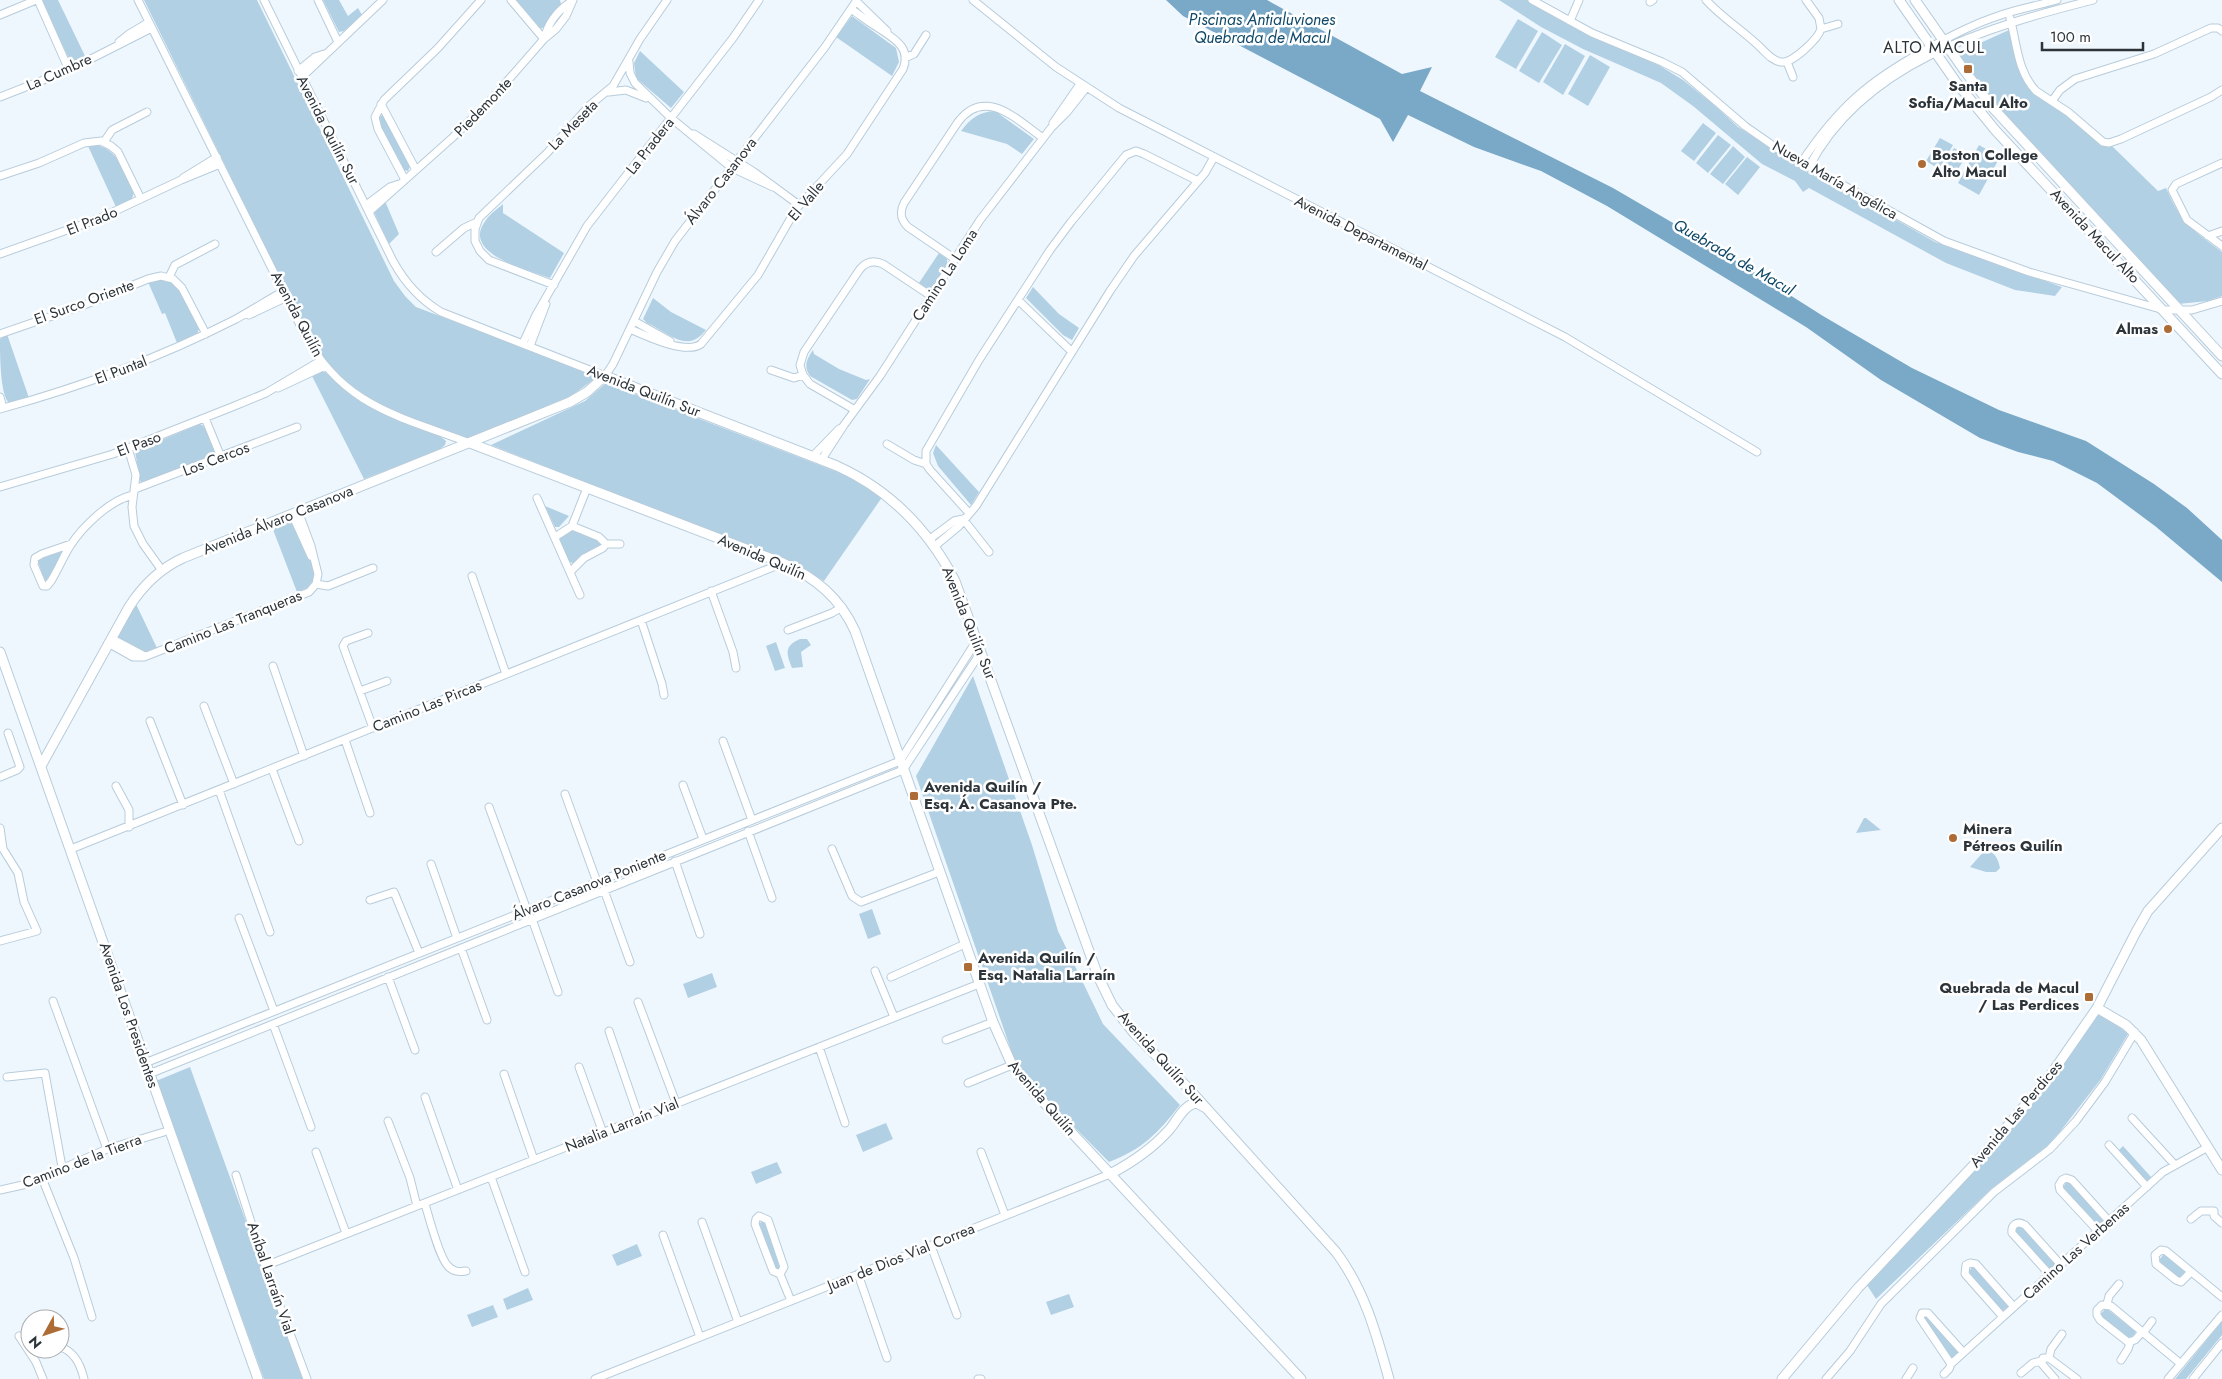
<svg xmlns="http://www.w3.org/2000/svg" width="2222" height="1379" viewBox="0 0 2222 1379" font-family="Jost,sans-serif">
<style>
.green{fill:#b2d0e4}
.water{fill:#7aa8c7}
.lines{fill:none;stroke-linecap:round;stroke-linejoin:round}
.minor-casing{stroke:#b7ccdb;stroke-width:9}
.tertiary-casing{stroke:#b7ccdb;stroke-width:11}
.minor{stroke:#fff;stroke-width:7}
.tertiary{stroke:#fff;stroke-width:9}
.poi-dot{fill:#ad6c36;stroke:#fff;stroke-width:2}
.labels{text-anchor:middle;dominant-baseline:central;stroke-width:5;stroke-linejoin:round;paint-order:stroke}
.street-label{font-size:15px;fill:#2c343a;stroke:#fff}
.poi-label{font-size:15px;font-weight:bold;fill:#2c343a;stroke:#fff;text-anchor:start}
.water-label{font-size:16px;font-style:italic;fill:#0f4969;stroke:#fff}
.neighbourhood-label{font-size:16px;letter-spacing:1px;fill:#2c343a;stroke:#fff}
</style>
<rect width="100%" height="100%" fill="#eff7fe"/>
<!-- green -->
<path class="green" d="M43,0h15l28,58 -12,4 -4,-1 -27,-58z
M144,0h113l137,281 11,15 11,11 173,66 3,2 1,5 -22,16 -102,42 -9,-1c-35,-14 -89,-29 -117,-56 -13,-13 -23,-28 -33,-43z
M323,0h16l9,16 10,-8 4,7 -18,16 -5,1z
M514,0h46l1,4 -15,22 -6,3z
M1499,0h29l39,24 93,42 23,14 30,24 25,23 44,28 153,87 127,45 -7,9 -40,-6 -69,-27 -137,-75 -6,4 -8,-11 -33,-17 -69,-58 -32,-23 -78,-34 -42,-22z
M852,16l44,32 3,14 -7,14 -56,-39z
M1518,19l20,12 -22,38 -21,-12z
M2009,30l8,36 11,22 11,9 35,23 27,26h11l46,45 8,-3c17,38 25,40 56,64v44l-14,5 -30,3 -181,-197 -41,-53z
M1542,32l20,13 -23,38 -20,-12z
M1565,44l20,12 -22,39 -20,-13z
M640,51l44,41 -13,16 -35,-30 -2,-15z
M1590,55l20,12 -22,39 -20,-12z
M995,111l39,28 -12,15 -15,-10 -46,-13c10,-13 18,-19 34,-20z
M383,115l27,51 -2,5 -5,-1 -24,-43 -1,-10z
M1703,123l13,10 -22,28 -13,-10z
M1718,135l13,10 -23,28 -12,-10z
M1940,138l13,7 -14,24 -13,-8z
M94,145c24,2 31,29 40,47l-2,7 -16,8 -28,-61z
M1979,145l21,12 -21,38 -21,-12z
M1733,146l12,11 -22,27 -13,-10z
M1954,148l13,7 -14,22 -12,-7z
M1747,157l13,10 -22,28 -13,-11z
M385,201l14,33 -10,10 -16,-34z
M503,204v9l61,40 -14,25c-21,-8 -91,-24 -64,-58 4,-6 11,-11 17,-16z
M939,253l8,6v5l-14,23 -7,2 -7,-6z
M161,279l11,3 5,4 22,43 -2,5 -20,9 -12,-30 -3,1 -14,-32z
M1033,287l26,27 20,14 -7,12 -9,-5 -37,-37z
M653,298l18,14 35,18c-20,25 -37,2 -59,-7l-4,-4z
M7,334l22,64 -20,5c-9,-8 -9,-50 -9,-64z
M813,350l1,4 25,15 27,11 4,-1 -13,20 -5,1 -42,-24c-7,-10 -3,-17 3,-26z
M319,372h6l38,31 25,13 52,20 6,5 -1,4 -6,5 -75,29 -52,-103z
M606,383l260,100 19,10 -61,88 -35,-18 -298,-118 94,-44z
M200,424c8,3 16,23 14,31l-71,28 -3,-2 -5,-30z
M936,445l43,47 -8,13 -33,-39 -5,-13z
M545,506l24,10 -10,11h-4z
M293,519l20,44 3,14 -9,11 -10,4 -25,-65z
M571,529l25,10 5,4 -1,3 -15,8 -12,9 -4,-1 -10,-23z
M58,552l4,2 -9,20 -8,8 -7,-20 1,-3z
M136,604l21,44 -10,4 -29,-12v-4z
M800,639h7l4,6 -10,7 2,15 -11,1c-6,-15 -8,-22 8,-29z
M776,642l9,26 -10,3 -9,-25z
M973,676l59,169 26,86 45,93 77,81c-22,28 -37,44 -71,57l-91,-92 -102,-294z
M1864,818h2l15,12 -25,3z
M1986,849c9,4 12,9 14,19l-4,4h-10l-16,-5z
M872,909l9,25 -13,5 -9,-25z
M712,973l5,14 -29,11 -5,-14z
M2098,1014l19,11 11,9 -27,45 -42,54 -12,13 -56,43 -115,110 -9,-14c80,-87 165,-172 231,-271z
M190,1067l113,312h-39l-108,-298z
M886,1123l7,16 -30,13 -7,-17z
M2123,1146l29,32 -4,3 -3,-1 -27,-29z
M777,1162l5,11 -26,11 -5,-12z
M2066,1182l4,1 34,38 -6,5 -35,-38z
M766,1221l16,46 -7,2 -16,-46z
M2018,1226h3l35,38 -6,6 -36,-39z
M637,1244l5,12 -25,10 -5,-11z
M2164,1254l22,17 -6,8 -22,-18z
M1972,1267l3,1 34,38 -6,5 -35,-38z
M528,1288l5,12 -26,10 -4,-11z
M1069,1294l5,13 -23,8 -5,-13z
M493,1305l5,12 -26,10 -5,-12z
M2106,1308l30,24 -6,7 -30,-24z
M1924,1317h3l32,35 -8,8 -27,-40z
M2222,1321v14l-36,44h-11z"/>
<!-- water -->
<path class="water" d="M1166,0h101l135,74 30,-7 -12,24 193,97 103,60 107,68 89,52 87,42 87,31 68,43 33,24 35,32v42l-67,-56 -58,-43 -44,-22 -35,-9 -38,-14 -99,-58 -75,-53 -199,-121 -66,-35 -67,-24 -66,-32 -15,27 -13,-23 -197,-103z"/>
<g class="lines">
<!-- minor casing -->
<g class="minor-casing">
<path id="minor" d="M38,0l31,70
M138,0l166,333c38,73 95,83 166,110
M264,0l129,261c12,22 26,38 48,51l164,64 8,-12 44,-92 18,-31 150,-194 32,-47
M318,0l20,42
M511,0l33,39
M973,0l83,67 63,41 446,229 192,115
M1532,0l60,33 70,29 20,10 63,54 33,23 166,92 85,31 135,38h28l30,-9
M1706,0c16,18 38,31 56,49 5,5 11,12 19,13 11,2 37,-23 40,-33
M1806,0l13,18 2,11
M856,1l31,30
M1650,2l3,-2
M0,15l36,-15
M2010,18c7,25 7,53 26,73l32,21 35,30 6,1 12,-4 90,-42 11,-7
M1570,21l9,-21
M1821,29l17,-5
M544,39c4,-16 14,-29 28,-38
M119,42l10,-8 20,-12
M905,58l9,-4 12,-19
M629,62l1,11 5,10 36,35 61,50 41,19
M1787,62l6,15
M298,71l17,-14 9,-3
M302,77l81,-77
M609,92l17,-2 20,8
M0,97l69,-27 83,-42
M2052,101l8,-11 15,-11 79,-25 57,-26h7l4,3
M381,104l35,66
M1053,123l27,-39
M694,134l60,38 45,33
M104,142l8,-12 35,-18
M1801,163c38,-57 69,-83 128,-115 23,-13 45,-24 69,-32 19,-7 39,-10 59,-16
M2222,163l-46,21 -4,6 15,30 35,26
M1809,167c54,-104 178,-140 284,-167
M0,176l39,-13 45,-20 17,-2 10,5 7,6 23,47
M183,178l34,-21
M405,180l-27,-51 -3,-12 9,-17 54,-52 43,-48
M366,205l24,-18 9,-3
M369,212l83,-74 37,-36 55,-63 12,-10 10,-13 7,-16
M2208,236l14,-5
M436,252l28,-24 13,-6
M0,254l98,-35 83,-39 39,-16
M955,259l-47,-32c-7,-7 -9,-14 -4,-24l54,-81c27,-36 59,-2 85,16
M169,277l6,-12 40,-21
M554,285l-65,-25 -9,-9 -5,-10v-12l4,-11 68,-65 43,-48 23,-19 27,-47 27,-39
M1018,300l53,51
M249,315l38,-18
M634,321l36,20
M630,329c16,7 56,26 71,15l57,-69 38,-66 51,-55 56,-85c9,-22 -10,-31 -26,-42 -9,-5 -17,-12 -26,-18
M0,334l84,-29 64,-26 13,-3 12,3 9,9 24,46
M523,343l13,-28 51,-89 146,-188 26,-38
M530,346l16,-42
M771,370l23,8 9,-3
M278,388l47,-22
M0,397l3,11
M0,409c81,-22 159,-51 234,-89 17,-9 33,-20 50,-29
M855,410l-45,-26 -7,-9 -3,-10 4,-13 56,-83c6,-7 14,-9 23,-5l48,32
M205,418l16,39
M887,444l27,16 12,4
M128,448l8,27 -4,32 2,19 9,18 18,25
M813,456l26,-27
M822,459l22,-34 36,-49 100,-156 71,-92 16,-16 19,-24
M0,487l113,-33 119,-47 34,-14 54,-32
M135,489l162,-62
M537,498l43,97
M969,513l-39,-43 -4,-6v-13l53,-91 71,-110 21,-28 55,-67 10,-4 8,3 54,27
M292,514l19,42
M963,519l26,33
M572,526l15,-38
M555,537l17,-11 27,11 7,7 -3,4 -19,10 -14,14
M930,539l24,-18 9,-2
M71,544l-29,10 -7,4 -1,7 9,21h4l4,-5c7,-11 12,-24 19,-35 13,-20 40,-46 63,-51
M606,544h14
M935,546l24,-20 17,-20 134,-215 24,-35 71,-83 9,-16
M472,576l34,98
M316,584l12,2 45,-18
M711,591l22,61 3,16
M641,620l21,64 2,11
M788,630l44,-17 10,-6
M368,633l-22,8 -3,5 30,82
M111,638l34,18
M108,643l25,14h11l165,-65 7,-8 2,-10 -7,-28 -13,-35
M273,666l31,90
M360,691l27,-10
M204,706l30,78
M150,721l33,84
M345,740l25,73
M723,741l29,79
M272,769l27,72
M0,777l17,-7 3,-3 -12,-34
M683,785l20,54
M116,786l13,24v17
M219,790l51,142
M565,794l32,88
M489,807l38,103
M0,828l3,21 15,24 6,29 13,29 -37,10
M748,831l24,67
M71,849l712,-286
M832,849l20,47 9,6 78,-30
M675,861l25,73
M431,864l26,74
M604,890l26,72
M370,900l24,-8 25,61
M239,918l35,93
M532,919l26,73
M461,948l26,72
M875,971l19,46
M388,977l27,73
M891,977l74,-33
M53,1001l54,148
M638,1002l38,101
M273,1024l38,103
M609,1031l30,87
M946,1040l47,-18
M819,1047l26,76
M145,1063l755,-302 77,-121
M579,1067l24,66
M149,1074l754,-304 78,-118
M504,1074l30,86
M7,1077l38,-4 17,94
M968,1083l44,-18
M425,1097l33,93
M2132,1118l43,47
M388,1121l22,57 7,28
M2109,1145l38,42
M316,1152l30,81
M981,1152l24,63
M236,1175l29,91 42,113
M491,1177l34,95
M42,1178l32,80 18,59
M0,1190l27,-6 80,-35 57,-17
M425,1204c4,13 14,53 23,62 5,6 11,6 18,5
M759,1216l9,4 16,47 -4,7 -7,-3 -18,-47 1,-5z
M2191,1219l10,-8h13v5l8,7
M702,1222l36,100
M2098,1231l-38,-41 -1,-5 3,-5 4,-2 6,2 37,41
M663,1235l37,102
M931,1246l26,69
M265,1266l714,-282
M2191,1272l-10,10 -5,-2 -20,-16 -1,-9 6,-5 5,1 56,46
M780,1274l11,27
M858,1274l29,84
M2050,1275l-38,-42c-1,-8 5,-13 13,-8l36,40
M2107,1304l2,-8 10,-12
M2003,1317l-38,-43 1,-9 4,-2 6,1 38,43
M2142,1332l-7,8 -7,2 -28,-22 -3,-5v-5l5,-5 9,1 70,58
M2143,1333l9,-12
M19,1336l17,26 7,17
M60,1347c14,4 21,19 24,32
M2049,1358l2,-9 11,-15
M2121,1360l7,-11 2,-6
M1951,1364l-31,-46 2,-5h6l35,39
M2021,1373l12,-10 8,-2
M1944,1374l5,-5 2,-5 212,-192 45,-25
M595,1379l515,-205
M978,1379h3
M1826,1379l24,-28 31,-47 113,-112 56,-43 26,-28 29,-39 30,-50
M1906,1379l7,-11
M2055,1379l-13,-15 1,-6h6l28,21
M2168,1379l54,-64
M2193,1379l29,-36"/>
</g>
<!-- tertiary casing -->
<g class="tertiary-casing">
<path id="tertiary" d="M1899,0l57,82 40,49 226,243
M1915,0l49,70 29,38 229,248
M470,443l313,120c33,15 57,35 72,68l138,391 19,43 22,27 267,287
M0,652l258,727
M41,766l88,-159c14,-22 30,-38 54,-49l387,-156 17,-10 18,-16 232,90c53,24 91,63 118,115l143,395 14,29 22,28 55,56 147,163c29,39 40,81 53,127
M2097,1008l29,17 15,15 81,130
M1110,1174c23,-12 42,-25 59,-44 8,-9 15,-26 28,-27l7,4
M1782,1379l76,-91 126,-134 68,-81 45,-65 39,-76 12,-21 74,-83"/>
</g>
<!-- minor -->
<use href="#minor" class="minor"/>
<!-- tertiary -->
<use href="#tertiary" class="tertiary"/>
</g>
<!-- markers -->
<g class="poi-dot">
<rect x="1963" y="64" width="10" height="10" rx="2.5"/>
<circle cx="1922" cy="164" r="5"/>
<circle cx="2168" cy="329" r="5"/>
<rect x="909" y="791" width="10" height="10" rx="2.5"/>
<circle cx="1953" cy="838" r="5"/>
<rect x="963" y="962" width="10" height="10" rx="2.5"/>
<rect x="2084" y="992" width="10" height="10" rx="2.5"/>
</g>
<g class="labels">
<!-- street labels -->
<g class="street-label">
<text transform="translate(59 72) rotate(-24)">La Cumbre</text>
<text transform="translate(483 107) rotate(-46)">Piedemonte</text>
<text transform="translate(573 125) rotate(-46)">La Meseta</text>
<text transform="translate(328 130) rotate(63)">Avenida Quilín Sur</text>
<text transform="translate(650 146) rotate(-52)">La Pradera</text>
<text transform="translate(1835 180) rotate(30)">Nueva María Angélica</text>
<text transform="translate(721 181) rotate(-52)">Álvaro Casanova</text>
<text transform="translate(806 201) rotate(-50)">El Valle</text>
<text transform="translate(92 221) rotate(-22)">El Prado</text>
<text transform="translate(1361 233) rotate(27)">Avenida Departamental</text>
<text transform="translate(2095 236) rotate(47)">Avenida Macul Alto</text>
<text transform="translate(945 275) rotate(-57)">Camino La Loma</text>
<text transform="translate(84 302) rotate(-20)">El Surco Oriente</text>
<text transform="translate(297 314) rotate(62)">Avenida Quilín</text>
<text transform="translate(121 370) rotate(-21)">El Puntal</text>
<text transform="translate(644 391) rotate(21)">Avenida Quilín Sur</text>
<text transform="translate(139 444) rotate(-21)">El Paso</text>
<text transform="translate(216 459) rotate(-21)">Los Cercos</text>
<text transform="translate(278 520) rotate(-22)">Avenida Álvaro Casanova</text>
<text transform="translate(762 557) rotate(23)">Avenida Quilín</text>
<text transform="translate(233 622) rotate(-22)">Camino Las Tranqueras</text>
<text transform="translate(969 623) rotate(68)">Avenida Quilín Sur</text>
<text transform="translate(427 706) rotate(-22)">Camino Las Pircas</text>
<text transform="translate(589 885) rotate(-22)">Álvaro Casanova Poniente</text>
<text transform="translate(129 1015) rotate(71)">Avenida Los Presidentes</text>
<text transform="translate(1161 1058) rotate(48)">Avenida Quilín Sur</text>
<text transform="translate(1042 1098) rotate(49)">Avenida Quilín</text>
<text transform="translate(2016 1114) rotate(-50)">Avenida Las Perdices</text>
<text transform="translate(622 1125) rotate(-22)">Natalia Larraín Vial</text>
<text transform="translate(82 1161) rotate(-21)">Camino de la Tierra</text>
<text transform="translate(2076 1251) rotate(-42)">Camino Las Verbenas</text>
<text transform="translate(901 1257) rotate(-22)">Juan de Dios Vial Correa</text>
<text transform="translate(271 1278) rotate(71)">Aníbal Larraín Vial</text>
</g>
<!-- poi labels -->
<g class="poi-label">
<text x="1968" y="86" text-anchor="middle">Santa<tspan x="1968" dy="17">Sofia/Macul Alto</tspan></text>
<text x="1932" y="155">Boston College<tspan x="1932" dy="17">Alto Macul</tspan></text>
<text x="2158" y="329" text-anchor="end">Almas</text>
<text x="924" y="787">Avenida Quilín /<tspan x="924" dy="17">Esq. Á. Casanova Pte.</tspan></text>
<text x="1963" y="829">Minera<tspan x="1963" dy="17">Pétreos Quilín</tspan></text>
<text x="978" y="958">Avenida Quilín /<tspan x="978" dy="17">Esq. Natalia Larraín</tspan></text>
<text x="2079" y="988" text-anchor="end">Quebrada de Macul<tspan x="2079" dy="17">/ Las Perdices</tspan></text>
</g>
<!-- water labels -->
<g class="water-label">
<text x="1262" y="19">Piscinas Antialuviones<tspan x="1262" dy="18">Quebrada de Macul</tspan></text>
<text transform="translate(1734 257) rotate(30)">Quebrada de Macul</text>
</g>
<!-- neighbourhood labels -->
<g class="neighbourhood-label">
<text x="1934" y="47">ALTO MACUL</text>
</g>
</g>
<!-- north arrow -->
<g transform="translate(45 1334) rotate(230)"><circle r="24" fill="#ffffff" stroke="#abaeb0"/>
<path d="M0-4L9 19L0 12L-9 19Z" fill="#ad6c36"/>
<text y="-8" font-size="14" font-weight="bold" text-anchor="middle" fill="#2c343a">N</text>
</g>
<!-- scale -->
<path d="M2042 42v8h101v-8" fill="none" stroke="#2c343a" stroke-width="2.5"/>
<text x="2050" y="42" font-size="15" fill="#2c343a" stroke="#ffffff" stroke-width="4" paint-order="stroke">100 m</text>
</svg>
